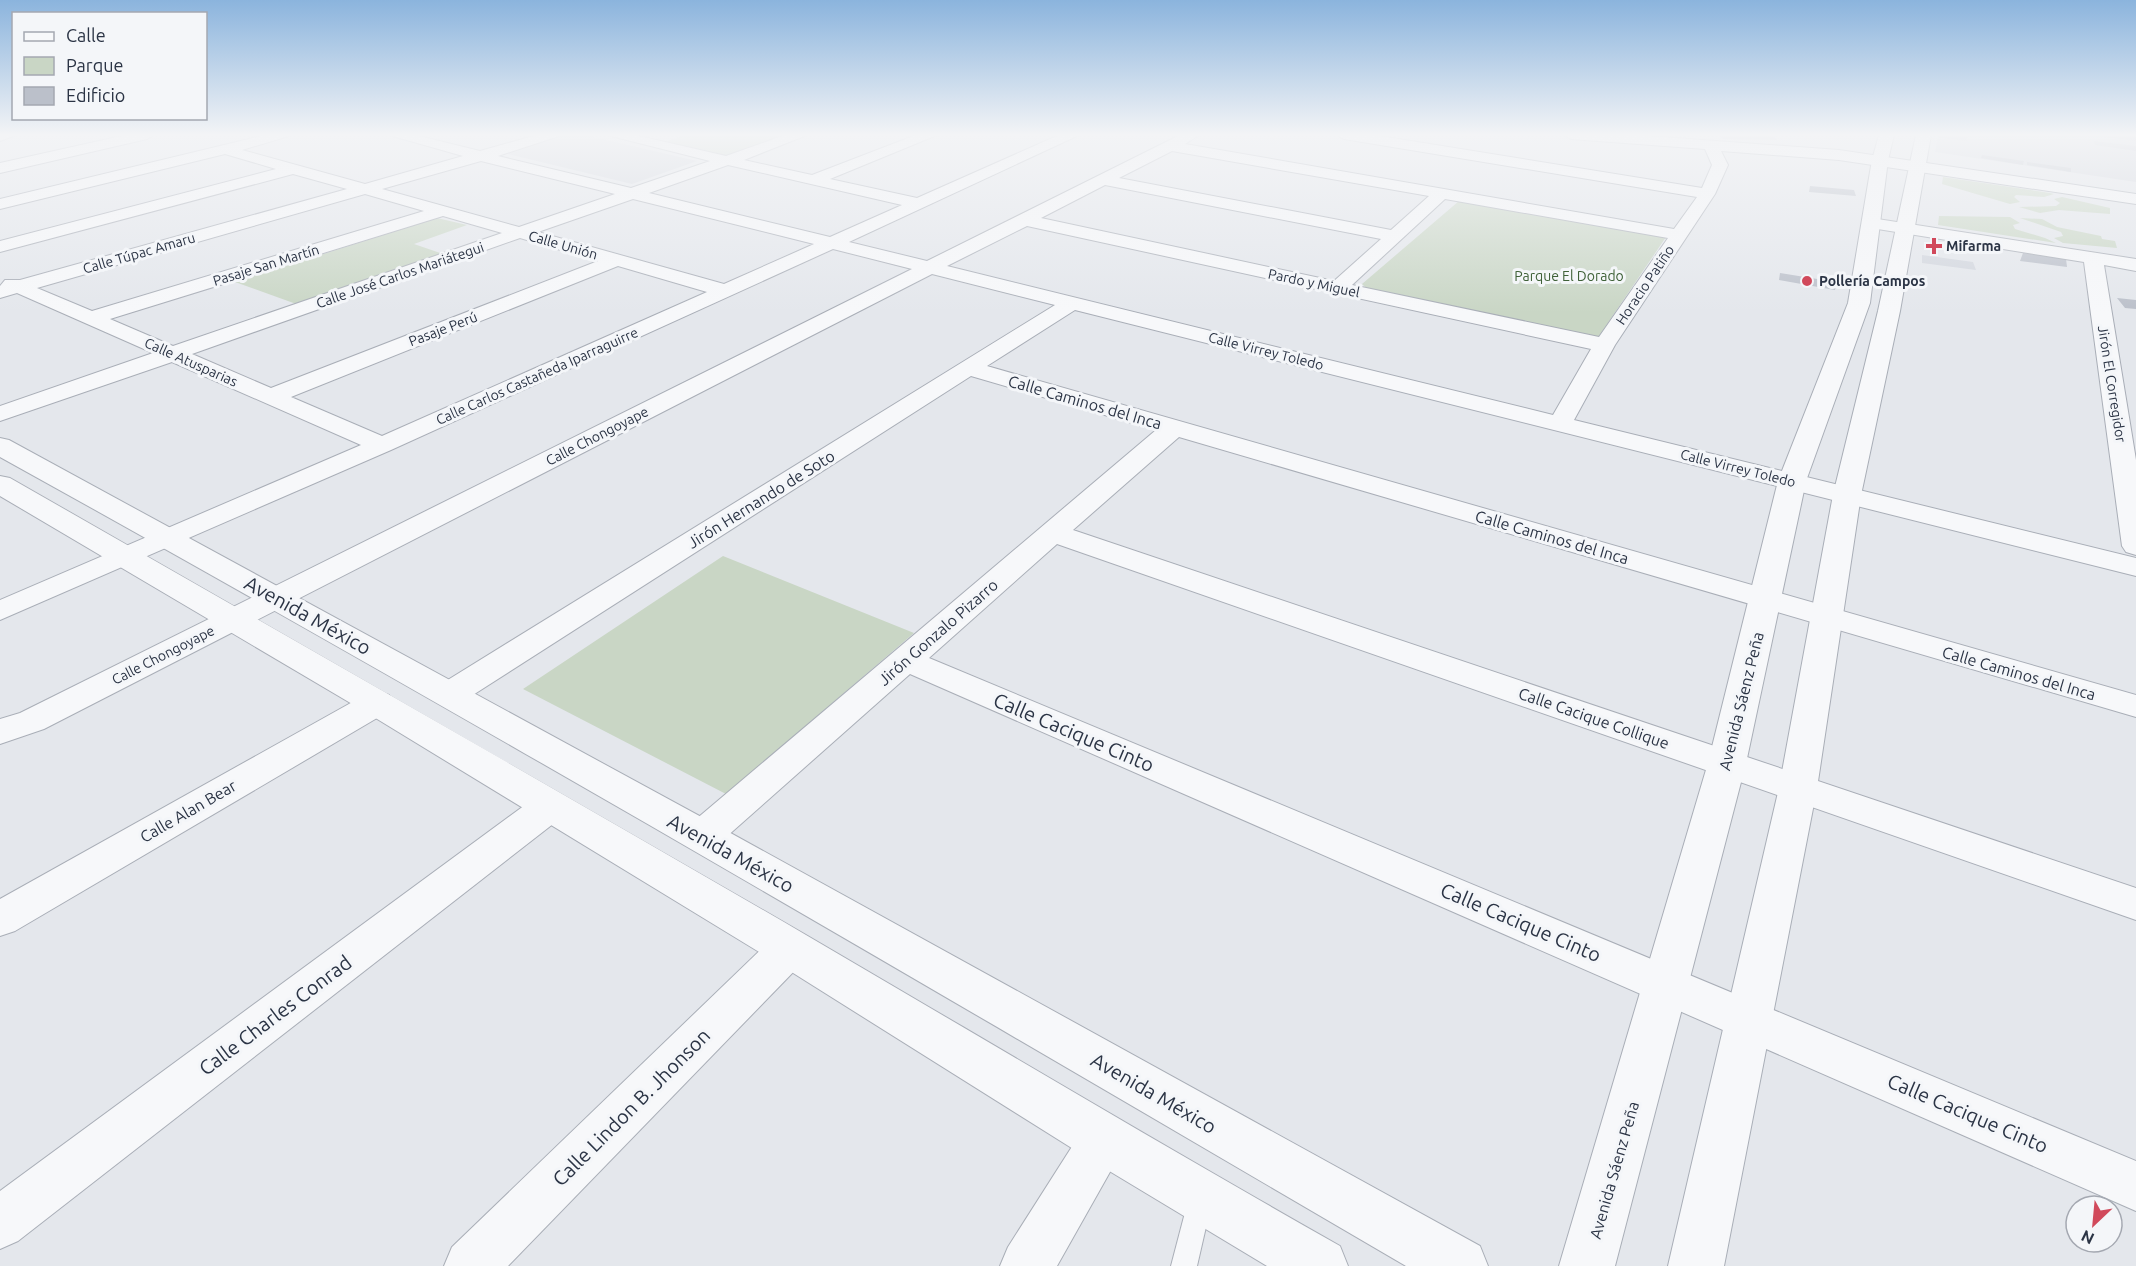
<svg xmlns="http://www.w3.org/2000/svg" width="2136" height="1266" viewBox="0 0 2136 1266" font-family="Ubuntu,sans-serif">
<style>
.built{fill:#d2d6de}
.green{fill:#c9d6c5}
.building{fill:#bbc0ca}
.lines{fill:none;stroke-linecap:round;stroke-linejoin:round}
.service-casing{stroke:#a9aeb7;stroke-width:2}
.minor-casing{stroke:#a9aeb7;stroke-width:2}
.tertiary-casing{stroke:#a9aeb7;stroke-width:2}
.service{fill:#f7f8fa;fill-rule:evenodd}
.minor{fill:#f7f8fa;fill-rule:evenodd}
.tertiary{fill:#f7f8fa;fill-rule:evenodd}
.poi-dot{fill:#d1495b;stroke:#f4f6f9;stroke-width:2}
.labels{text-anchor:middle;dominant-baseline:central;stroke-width:6;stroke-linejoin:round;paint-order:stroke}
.far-street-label{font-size:14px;fill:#2b3445;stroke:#f4f6f9}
.far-poi-label{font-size:14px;font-weight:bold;fill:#2b3445;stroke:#f4f6f9;text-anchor:start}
.far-park-label{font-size:14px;fill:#3f6138;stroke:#f4f6f9}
.street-label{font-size:16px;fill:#2b3445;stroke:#f4f6f9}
.near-street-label{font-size:20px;fill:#2b3445;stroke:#f4f6f9}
</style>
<rect width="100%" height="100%" fill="#e4e7ec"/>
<!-- built -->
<path class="built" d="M563,135h22l112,26 -65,23 -128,-31z
M1938,135h198v47l-201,-30z
M1922,255l51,7 3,8 -54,-7z"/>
<!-- green -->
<path class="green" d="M686,135h106l-66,23 -65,-15z
M1943,177l107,16 4,1 -10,3 -28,-2 -2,2 6,5 -10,2 -68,-20z
M2062,197l48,11v6l-51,-4 -19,3 -21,-6 37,-1 4,-3 -6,-4z
M1459,201l207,36 -67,99 -9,1 -224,-49 -4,-4z
M1939,216l71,1 10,6 -7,2 2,4 30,9 11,5 -118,-18z
M437,218l30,7 -53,19 32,11 -147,50 -64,-23z
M2020,218l22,1 15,8 44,9 1,3 13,2 2,7 -54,-5 -9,-5 9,-2 -2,-4z
M723,556l191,77 -188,161 -203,-105z"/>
<!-- building -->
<path class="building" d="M1720,135h53l4,5 -54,-1z
M1940,135h27v6l-27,-3z
M2104,135l32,1v5l-32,-4z
M2094,141l42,5v5l-41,-6z
M1982,155l42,6 -1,4 -42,-7z
M2027,162l44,6v4l-44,-7z
M1810,186l44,4 2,6 -47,-4z
M2023,253l43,6 1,8 -47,-6z
M1780,273l56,9 -1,8 -56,-10z
M2117,298l19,2v9l-11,-1z"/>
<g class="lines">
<!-- service casing -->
<g class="service-casing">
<path id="service" d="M1199,1193l9,3 3,9 -14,61h-26l16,-61 3,-9z"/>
</g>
<!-- minor casing -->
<g class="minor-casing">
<path id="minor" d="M0,135h16l-16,6z
M126,135h28l-7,4 -147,34v-10z
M265,135h27l-50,15 123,34 98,-28 -74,-21h26l65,16 57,-16h25l-64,21 133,32 79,-27 -103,-26h28l91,21 59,-21h22l-63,25 68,15 104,-40h21l-107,44 87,19 142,-63h20l-230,107 78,19 253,-126h19l-14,9 489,85 23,-32 -353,-58 -7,-4h37l328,53 10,-23 -7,-16 -134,-10 -7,-4h71l204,15 297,44v10l-297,-44 -118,-9 7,14 -13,29 -100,151 -41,75 562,138v18l-1061,-266 -88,56 1149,329v22l-957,-280 -106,93 1063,358v32l-1079,-376 -128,114 1207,503v50l-1226,-537 -194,172 -14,4 -14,-4 -5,-10 5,-10 468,-396 -185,-54 -509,326 -12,3 -12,-3 -5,-8 5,-8 617,-381 -123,-31 -888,455 -44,15v-25l20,-6 892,-444 -79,-20 -442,201 -391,170v-20l361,-155 -189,-83 -172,59v-15l153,-53 -136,-60 -17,5v-12l5,-6h15l327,-91 -54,-15 -293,78v-11l276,-72 -51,-15 -225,55v-10zM1172,151l257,45 -38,34 -272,-52zM481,161l134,33 -96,33 -137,-38zM728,165l174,40 -72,32 -181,-44zM1105,185l276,54 -47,42 -293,-63zM365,194l59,17 -332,100 -55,-23zM633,199l181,45 -90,40 -186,-52zM1445,199l223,39 -69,99 -247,-52zM443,216l59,17 -329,113 -63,-27zM1027,226l564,123 -38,66 -606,-149zM520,238l78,23 -327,127 -79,-34zM618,266l89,26 -325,144 -91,-39z
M1871,218l265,41v12l-32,-6 32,195v95l-10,-3 -4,-6 -38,-284 -219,-35 -3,-4z
M377,692l12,3 5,8 -5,8 -374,220 -15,5v-37l365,-204z
M549,793l13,4 6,10 -6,10 -544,424 -18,8v-58l536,-394z
M790,930l15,6 6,12 -6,12 -297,306h-64l8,-19 323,-311z
M1104,1117l17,6 7,17 -71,126h-57l8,-19 79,-124z"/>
</g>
<!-- tertiary casing -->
<g class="tertiary-casing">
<path id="tertiary" d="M1879,135h15l-6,25 -18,143 -64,178 -60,282 -131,503h-56l149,-503 70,-282 70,-178 24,-143z
M1916,135h15l-31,176 -39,184 -44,293 -93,478h-56l111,-478 54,-293 45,-184z
M0,438l9,2 707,385 764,421 8,20h-82c-467,-273 -933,-547 -1406,-809z
M0,476l10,2c266,152 532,303 796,457 178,104 355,210 534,311l8,20h-81l-181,-109 -312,-196 -410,-250 -364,-215z"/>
</g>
<!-- service -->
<use href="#service" class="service"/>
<!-- minor -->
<use href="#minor" class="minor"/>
<!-- tertiary -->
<use href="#tertiary" class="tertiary"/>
</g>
<!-- sky -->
<linearGradient id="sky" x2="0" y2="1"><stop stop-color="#8bb4dd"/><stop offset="0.43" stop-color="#f3f4f6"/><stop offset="1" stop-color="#f3f4f6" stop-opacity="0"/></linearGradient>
<rect width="2136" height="313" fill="url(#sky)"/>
<!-- markers -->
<g class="poi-dot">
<path d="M1931 237h6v6h6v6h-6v6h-6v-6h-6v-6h6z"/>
<circle cx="1807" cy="281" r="6"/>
</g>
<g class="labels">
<!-- far-street labels -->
<g class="far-street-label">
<text transform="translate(563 245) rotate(16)">Calle Unión</text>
<text transform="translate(139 253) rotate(-16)">Calle Túpac Amaru</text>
<text transform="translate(266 265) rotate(-17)">Pasaje San Martín</text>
<text transform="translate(400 275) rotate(-19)">Calle José Carlos Mariátegui</text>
<text transform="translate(1314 283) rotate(12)">Pardo y Miguel</text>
<text transform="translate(1645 285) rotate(-56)">Horacio Patiño</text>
<text transform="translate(443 329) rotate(-21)">Pasaje Perú</text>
<text transform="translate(1266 351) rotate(14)">Calle Virrey Toledo</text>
<text transform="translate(191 362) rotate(24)">Calle Atusparias</text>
<text transform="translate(537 376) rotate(-24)">Calle Carlos Castañeda Iparraguirre</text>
<text transform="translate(2112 384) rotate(81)">Jirón El Corregidor</text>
<text transform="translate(597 436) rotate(-27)">Calle Chongoyape</text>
<text transform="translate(1738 468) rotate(14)">Calle Virrey Toledo</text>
<text transform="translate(163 655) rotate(-27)">Calle Chongoyape</text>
</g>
<!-- far-poi labels -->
<g class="far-poi-label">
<text x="1946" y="246">Mifarma</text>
<text x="1819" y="281">Pollería Campos</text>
</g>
<!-- far-park labels -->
<g class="far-park-label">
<text x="1569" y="276">Parque El Dorado</text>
</g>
<!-- street labels -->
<g class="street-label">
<text transform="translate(1085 402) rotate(16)">Calle Caminos del Inca</text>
<text transform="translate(761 499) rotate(-32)">Jirón Hernando de Soto</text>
<text transform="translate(1552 537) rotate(16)">Calle Caminos del Inca</text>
<text transform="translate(938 632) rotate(-41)">Jirón Gonzalo Pizarro</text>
<text transform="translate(2019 673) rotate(16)">Calle Caminos del Inca</text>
<text transform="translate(1741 701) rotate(-76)">Avenida Sáenz Peña</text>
<text transform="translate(1594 718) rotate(19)">Calle Cacique Collique</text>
<text transform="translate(188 811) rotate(-30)">Calle Alan Bear</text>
<text transform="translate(1614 1170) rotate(-74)">Avenida Sáenz Peña</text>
</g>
<!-- near-street labels -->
<g class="near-street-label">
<text transform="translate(308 615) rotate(29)">Avenida México</text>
<text transform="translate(1074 732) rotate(23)">Calle Cacique Cinto</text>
<text transform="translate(731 853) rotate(29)">Avenida México</text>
<text transform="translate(1521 922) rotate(23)">Calle Cacique Cinto</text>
<text transform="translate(275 1015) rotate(-37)">Calle Charles Conrad</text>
<text transform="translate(1154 1093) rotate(30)">Avenida México</text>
<text transform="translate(631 1107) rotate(-45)">Calle Lindon B. Jhonson</text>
<text transform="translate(1968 1113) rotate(23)">Calle Cacique Cinto</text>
</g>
</g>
<!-- legend -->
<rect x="12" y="12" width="195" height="108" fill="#f4f6f9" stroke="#a4a8b1" stroke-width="1.5"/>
<rect x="24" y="32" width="30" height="9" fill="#f7f8fa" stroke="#a4a8b1" stroke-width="1.5"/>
<text x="66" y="42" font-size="18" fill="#2b3445">Calle</text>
<rect x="24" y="57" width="30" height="18" fill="#c9d6c5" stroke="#a4a8b1" stroke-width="1.5"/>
<text x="66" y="72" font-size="18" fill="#2b3445">Parque</text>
<rect x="24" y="87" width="30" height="18" fill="#bbc0ca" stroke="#a4a8b1" stroke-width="1.5"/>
<text x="66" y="102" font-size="18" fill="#2b3445">Edificio</text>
<!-- north arrow -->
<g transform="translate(2094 1224) rotate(206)"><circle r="28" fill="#f4f6f9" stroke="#a4a8b1" stroke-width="1.5"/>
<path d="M0-4.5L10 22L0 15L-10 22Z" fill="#d1495b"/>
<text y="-9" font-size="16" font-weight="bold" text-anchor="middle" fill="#2b3445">N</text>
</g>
</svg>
